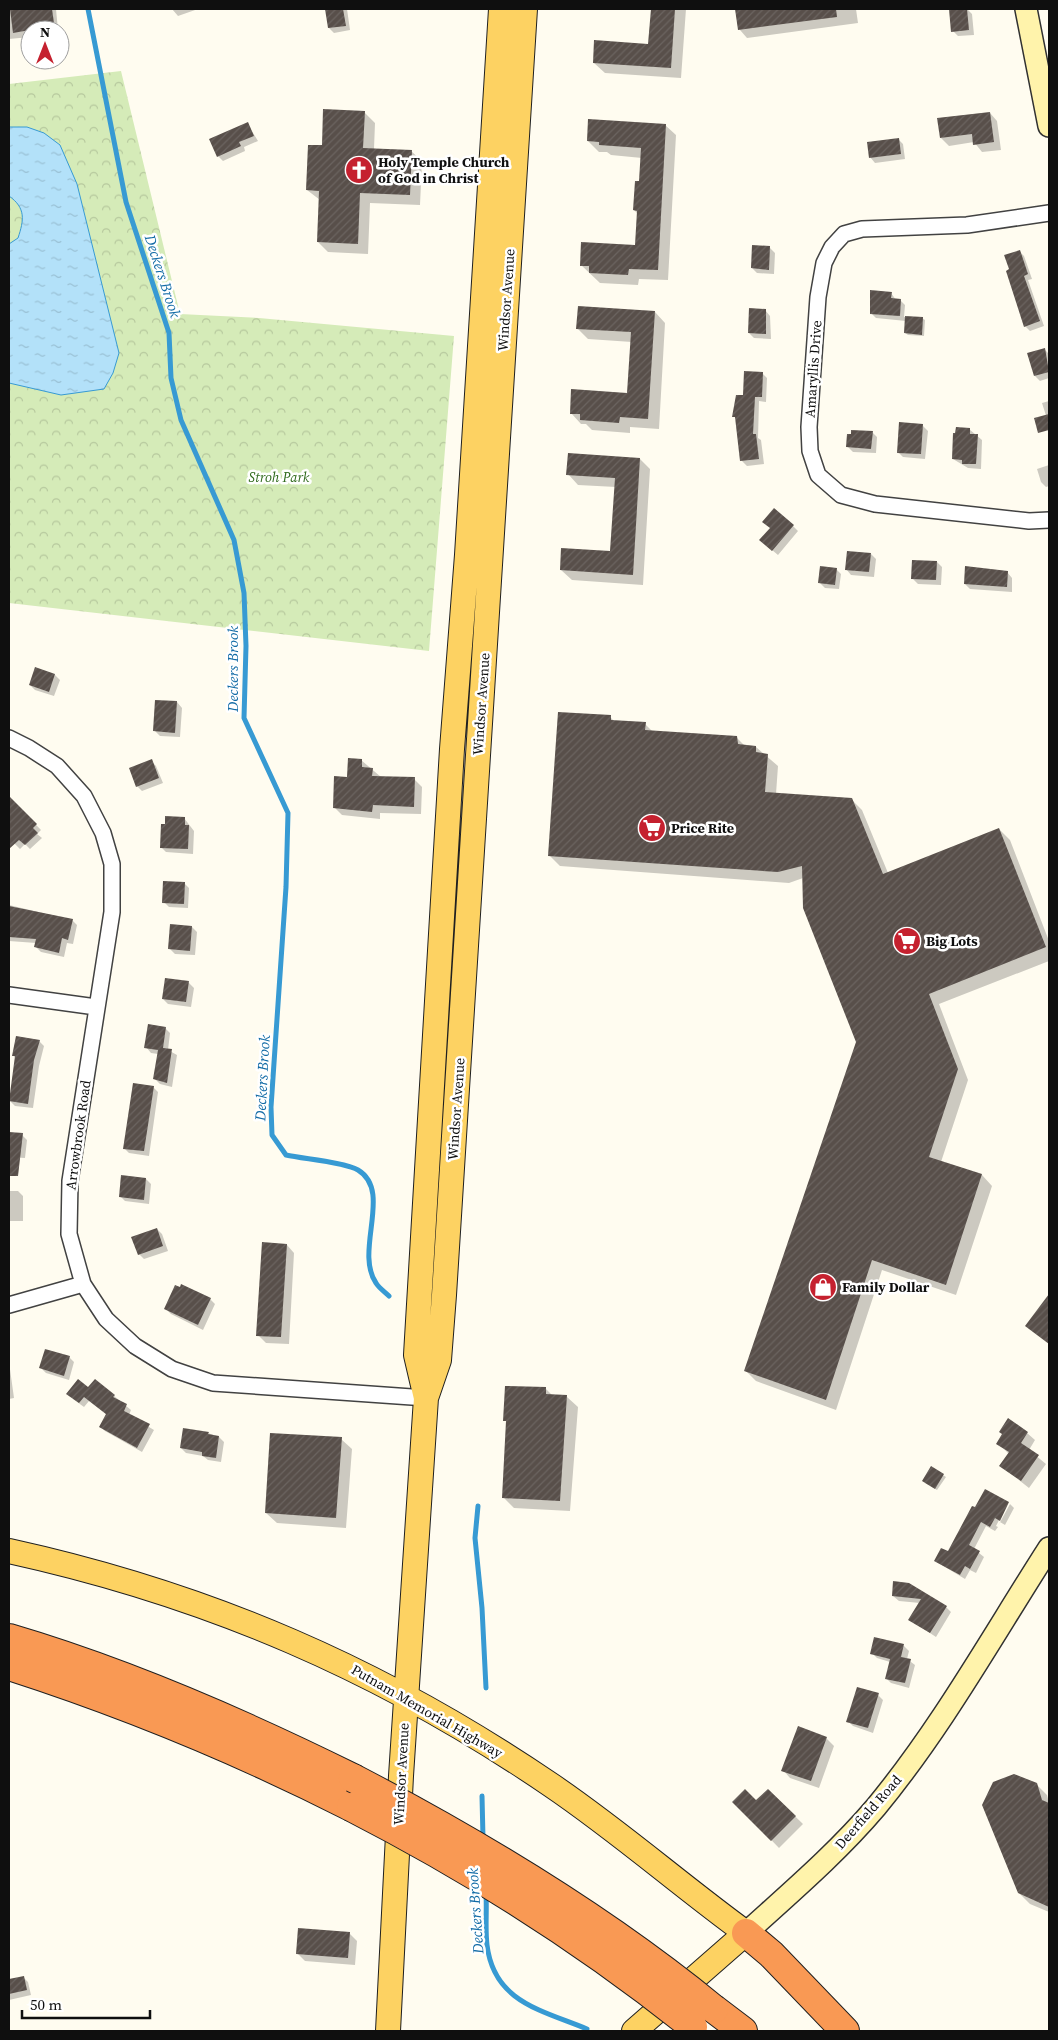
<svg xmlns="http://www.w3.org/2000/svg" width="1058" height="2040" viewBox="0 0 1058 2040" font-family="'Source Serif 4',serif">
<style>
.park{fill:url(#park-crowns)}
.water{fill:url(#water-ripples);stroke:#379ad3}
.shadow{fill:#0003}
.lines{fill:none;stroke-linecap:round;stroke-linejoin:round}
.stream{stroke:#379ad3;stroke-width:5}
.building{fill:url(#building-hatch)}
.street-casing{stroke:#424242;stroke-width:18}
.secondary-casing{stroke:#313131;stroke-width:24}
.primary-casing{stroke:#202020;stroke-width:26}
.highway-casing{stroke:#202020;stroke-width:30}
.street{stroke:#fff;stroke-width:15}
.secondary{stroke:#fff3ab;stroke-width:21}
.primary{stroke:#fdd262;stroke-width:24}
.highway{stroke:#f99954;stroke-width:28}
.highway-bridge-casing{stroke:#202020;stroke-width:30;stroke-linecap:butt}
.highway-bridge{stroke:#f99954;stroke-width:28}
.labels{text-anchor:middle;dominant-baseline:central;stroke-width:5;stroke-linejoin:round;paint-order:stroke}
.poi-label{font-size:14px;font-weight:bold;fill:#0f0f0f;stroke:#fff;text-anchor:start}
.street-label{font-size:14px;fill:#0f0f0f;stroke:#fff}
.park-label{font-size:14px;font-style:italic;fill:#2f6a1c;stroke:#fff}
.water-label{font-size:15px;font-style:italic;fill:#126ba6;stroke:#fff}
</style>
<defs>
<pattern id="park-crowns" width="20" height="18" patternUnits="userSpaceOnUse" patternTransform="scale(1.25)"><rect width="20" height="18" fill="#d5ebb8"/><path d="M2 6a3 3 0 1 1 6 0M12 15a3 3 0 1 1 6 0" fill="none" stroke="#b6c89d"/></pattern>
<pattern id="water-ripples" width="26" height="14" patternUnits="userSpaceOnUse" patternTransform="scale(1.25)"><rect width="26" height="14" fill="#b3e1f9"/><path d="M2 4q2-2 4 0t4 0M15 11q2-2 4 0t4 0" fill="none" stroke="#99c0d4"/></pattern>
<pattern id="building-hatch" width="6" height="6" patternUnits="userSpaceOnUse" patternTransform="scale(1.25)"><rect width="6" height="6" fill="#584f4a"/><path d="M-1 1l2-2M0 6l6-6M5 7l2-2" fill="none" stroke="#6b6460"/></pattern>
</defs>
<rect width="100%" height="100%" fill="#fffcf0"/>
<!-- park -->
<path class="park" d="M121,71l59,243 79,4 195,18 -25,315 -420,-48v-519z"/>
<!-- water -->
<path class="water" d="M9,127h18l17,6 16,12 17,39 42,169 -6,20 -9,16 -43,6 -52,-12v-139l9,-6c6,-18 8,-30 -9,-42z"/>
<!-- shadow -->
<path class="shadow" d="M9,9h47l2,21h-28v7l-21,2z
M172,9h26l-20,7z
M326,9h21l3,21 -16,3 -5,-5z
M652,9h34l-5,69 -76,-5 -11,-10 56,-18z
M737,9h119l2,14 -111,15 -7,-8z
M967,9l5,5 2,21 -16,1 -5,-5 -2,-21z
M364,112l11,11 -1,26 37,2 11,10 -2,44 -50,-2 -2,51 -40,-2 -10,-10 2,-42 -13,-10 16,-43z
M990,113l7,8 4,29 -19,2 -8,-10 -25,4 -8,-8z
M247,123l11,18 -14,6 1,4 -22,10 -5,-5z
M665,125l11,10 -8,145 -29,-1 -1,6 -38,-2 -19,-18 55,-19 2,-32 -4,-4 6,-28 2,-24 -31,-3 -4,-3h-8l-11,-11z
M898,139l5,5 2,15 -30,4 -5,-6z
M770,248l5,5 -1,21 -17,-1 -5,-5z
M1019,251l5,5 8,23 -4,1 16,46 -14,5 -5,-5 -14,-56z
M891,293l5,7h4l5,5 -1,12 18,1 3,2 -1,16 -16,-1 -3,-2 1,-12 -30,-3 -5,-5z
M765,310l5,6 1,23 -17,-1 -5,-5z
M655,312l10,11 -6,106 -29,-2v6l-38,-3 -6,-6h-5l-10,-11 57,-19 4,-52 -44,-3 -11,-11z
M1045,350l4,4v24l-9,3 -5,-5z
M762,373l5,5 -1,24 -7,-1 -1,37 3,2 3,24 -17,2 -5,-5 -5,-41 -3,-4 10,-20z
M1049,401v24l-7,-22z
M923,426l5,5 -3,28 -22,-2 -5,-5z
M969,429l13,11 -1,29 -13,-1 -15,-9z
M872,432l5,5 -1,16 -23,-1 -5,-5z
M640,459l10,10 -7,116 -71,-5 -11,-10 50,-18 5,-65 -38,-2 -10,-11z
M1049,465v21l-3,1 -5,-5 -4,-13z
M793,526l5,5 -20,24 -12,-10 5,-17z
M871,554l5,5 -2,18 -23,-2 -5,-6z
M937,562l5,5 -1,18 -23,-1 -5,-5z
M836,569l5,5 -2,15 -14,-1 -5,-5z
M1007,572l5,6v14l-42,-3 -5,-5z
M55,675l5,5 -6,16 -19,-6 -5,-5z
M177,702l5,6 -2,29 -20,-1 -5,-5z
M610,717l5,5 30,2 8,8 83,5 9,9 11,1 22,19 -2,28 75,5 11,11 26,63 111,-44 11,11 39,101v20l-110,43 29,76 -27,82 41,13 10,11 -36,109 -74,-25 -46,140 -80,-29 -11,-11 113,-328 -55,-164 -14,5 -229,-17 -10,-10z
M361,760l20,17 33,2 8,8 -1,27 -41,-1v6l-38,-4 -8,-8 15,-29z
M151,761l5,5 7,17 -21,8 -5,-5z
M15,803l26,27 -4,4 5,4 -12,11 -5,-5 -5,5 -11,-11v-29z
M184,818l10,13 -1,23 -27,-2 -5,-5z
M184,883l5,5 -1,20 -19,-1 -5,-5z
M9,905l63,15 5,5 -4,19 -6,-1 -3,14 -23,-5 -5,-5v-4l-27,-2z
M192,927l5,5 -2,23 -20,-1 -5,-5z
M166,979l23,4 5,5 -3,19 -23,-3 -5,-5z
M165,1028l5,5 -2,17 9,5 -5,32 -12,-3 -5,-5 3,-25 -7,-1 -5,-6z
M39,1041l5,5 -5,20 -6,42 -18,-2 -5,-5 6,-42 -3,-4z
M153,1087l5,5 -9,64 -20,-3 -5,-5z
M9,1133l13,2 5,5 -2,18 -16,-1z
M146,1179l5,5 -2,20 -24,-3 -5,-5z
M9,1191h9l5,5v25h-14z
M157,1229l5,5 6,17 -24,8 -5,-5z
M287,1245l7,8 -5,91 -23,-1 -8,-8z
M210,1299l5,5 -12,26 -32,-16 -5,-5z
M69,1357l5,5 -5,18 -23,-7 -5,-5z
M9,1362l5,36 -5,1z
M95,1380l36,30 -2,5 25,15 -12,22 -37,-21 -5,-5 7,-11 -18,-14 -5,6 -11,-8 15,-10z
M546,1389l7,7 14,1 11,10 -8,104 -56,-3 -10,-10 4,-75 -3,-3z
M208,1433l11,4 5,5 -3,20 -13,-2 -5,-4 -17,-3 -5,-5z
M1027,1433l8,7 -6,10 17,14 -17,24 -28,-22 8,-12 -11,-11z
M341,1439l11,10 -6,79 -69,-5 -11,-10z
M932,1468l14,9 -9,13 -12,-7z
M1008,1503l-12,23 2,1 -3,4 -9,-5 -12,23 10,8 -8,16 -6,-3 -5,9 -30,-18 13,-8 28,-44z
M1010,1504l4,4 -9,17 -5,-3 -2,4z
M895,1583l51,24 5,5 -15,25 -26,-17 10,-17 -21,-2 -6,-5z
M875,1639l29,7 5,5 -2,8 8,6 -6,23 -18,-5 -5,-5 4,-16 -13,-4 -5,-5z
M878,1695l5,5 -10,33 -20,-7 -5,-5z
M826,1738l8,8 -15,42 -29,-10 -7,-8z
M1036,1784l11,11 2,8v109l-19,-8 -11,-11z
M768,1790l35,34 -24,24 -45,-46h22z
M349,1933l8,8 -2,24 -50,-4 -8,-8z
M9,1973l1,7 13,-3 5,5 3,13 -22,5z"/>
<g class="lines">
<!-- stream -->
<path class="stream" d="M88,9l38,193 43,131 2,45 10,42 53,120 10,53 2,53 -2,72 44,95 -2,74 -15,220 1,28 14,20c18,4 58,7 72,15 35,21 -4,81 18,113 3,5 9,9 13,13
M478,1506l-3,32 7,70 4,80
M482,1796l1,42
M486,1894c1,17 -1,34 1,51 7,57 54,65 100,84"/>
</g>
<!-- building -->
<path class="building" d="M10,9h42l3,21h-25l-17,3z
M325,9h18l3,17 -18,2z
M651,9h24l-4,59 -78,-5 1,-23 54,4z
M735,9h101l1,8 -99,13z
M949,9h18l2,21 -18,2z
M323,109l42,2 -2,37 49,2 -2,45 -50,-2 -2,51 -41,-2 2,-51 -13,-1 2,-45h14z
M990,112l4,30 -21,3 -1,-11 -32,4 -3,-20z
M588,119l78,5 -8,146 -29,-1 -1,6 -39,-2v-7h-9l1,-24 54,3 2,-34 -4,-1 2,-29h4l2,-33 -42,-3v-3l-12,-1z
M248,122l6,14 -15,6 2,4 -24,11 -8,-18z
M899,138l2,16 -32,4 -2,-16z
M752,245l18,1 -1,24 -18,-2z
M1020,250l8,24 -4,2 16,45 -16,6 -18,-56 3,-2 -5,-14z
M870,290l22,2 -1,6 10,1 -1,17 -30,-2z
M578,306l77,5 -7,108 -28,-2 -1,6 -39,-3v-6h-10l1,-25 56,4 4,-61 -55,-3z
M749,308l17,1v25l-18,-1z
M905,316l18,1 -1,18 -18,-2z
M1045,348l4,24 -15,4 -7,-23z
M744,371l19,1 -1,25h-7l-2,37h3l3,25 -19,2 -5,-44h-3l4,-22h7z
M1049,414v16l-11,3 -4,-15z
M899,422l24,2 -2,30 -24,-1z
M956,427l14,1v6h8l-2,30h-14v-4l-10,-1 1,-26h2z
M851,430l22,1 -2,18 -25,-2 1,-13h4z
M568,453l72,5 -7,117 -73,-5 1,-22 49,3 5,-73 -49,-3z
M774,508l20,17 -22,26 -13,-11 11,-12 -8,-6z
M847,551l24,2 -2,19 -24,-2z
M912,560l25,1 -1,19 -25,-1z
M820,566l17,2 -2,17 -17,-2z
M965,566l43,5 -1,16 -43,-3z
M35,667l20,7 -6,18 -20,-7z
M155,700l22,1 -2,32 -22,-2z
M558,712l53,3v5l35,2 -1,8 92,6 1,8 18,2v6l12,2 -3,38 87,6 31,76 116,-46 47,119 -117,47 29,75 -29,88 53,17 -36,111 -74,-25 -46,140 -82,-29 112,-329 -53,-134 -1,-42 -24,6 -230,-16z
M348,758l14,1v8l11,1 -1,8 43,1 -1,30 -41,-2 -1,7 -39,-4 1,-32 13,1z
M152,759l7,19 -23,9 -7,-19z
M9,796l28,28 -4,4 5,5 -13,12 -6,-5 -10,9z
M165,816l20,1v8h4l-1,24 -28,-1 1,-24h4z
M163,881l22,1 -1,22 -22,-1z
M9,906l64,13 -5,21 -6,-2 -3,15 -25,-6 2,-8 -27,-2z
M170,924l22,2 -2,25 -22,-2z
M165,978l24,3 -3,21 -24,-3z
M148,1024l18,3 -3,21 9,1 -5,34 -14,-4 5,-29 -14,-2z
M16,1036l24,4 -6,20 -6,44 -19,-3 6,-45h-3z
M133,1083l21,3 -10,65 -21,-2z
M9,1132l14,1 -5,43h-9z
M121,1175l25,3 -2,22 -25,-3z
M157,1228l6,18 -25,9 -7,-18z
M262,1242l25,2 -6,93 -25,-1z
M181,1284l30,14 -13,27 -34,-16 11,-24 5,2z
M1049,1294v50l-24,-18z
M45,1349l25,7 -6,20 -25,-8z
M78,1379l10,8 7,-8 20,16 -2,2 14,7 -3,7 26,13 -13,24 -38,-21 7,-13 -22,-17 -5,6 -13,-9z
M505,1386l41,1v7l21,1 -7,106 -58,-3 4,-77h-3z
M1008,1418l20,14 -7,11 18,12 -18,26 -22,-15 10,-14 -13,-8 6,-10 -3,-2z
M183,1428l26,4 -1,2 11,2 -3,22 -14,-2v-4l-22,-4z
M270,1433l72,4 -6,81 -71,-5z
M931,1466l13,8 -9,15 -13,-8z
M985,1489l24,13 -9,19 -5,-3 -5,9 -9,-5 -12,23 11,6 -10,18 -5,-3 -5,9 -26,-14 7,-13 7,3 24,-45 3,1z
M893,1581l16,2 38,23 -17,27 -22,-13 13,-21 -29,-3z
M874,1637l30,7 -3,13 10,2 -6,24 -20,-4 5,-20 -20,-5z
M857,1687l22,6 -11,35 -22,-6z
M798,1726l29,11 -16,44 -30,-10z
M1014,1774l23,9 5,17 7,3v104l-31,-14 -36,-88 11,-23z
M745,1789l11,11 12,-11 28,27 -25,25 -39,-39z
M298,1928l52,4 -2,26 -52,-4z
M24,1976l3,14 -18,4v-15z"/>
<g class="lines">
<!-- street casing -->
<g class="street-casing">
<path id="street" d="M1049,213l-82,12 -105,4 -18,5 -12,13 -8,16 -6,34 -9,130 1,24 8,24 23,20 34,9 154,17 20,-1
M9,738l20,10 28,18 27,30 19,37 9,31v48l-42,269 -1,53 14,50 23,35 29,27 37,23 41,14 213,15
M9,995l87,12
M9,1305l74,-21"/>
</g>
<!-- secondary casing -->
<g class="secondary-casing">
<path id="secondary" d="M1026,9l23,117
M746,1933c44,-40 91,-80 130,-126 66,-80 117,-172 173,-259"/>
</g>
<!-- primary casing -->
<g class="primary-casing">
<path id="primary" d="M426,1398l-10,-43 36,-606 15,-194 34,-546
M9,1551c200,44 373,119 542,234 68,46 129,100 195,148l-112,98
M388,2031l13,-255 25,-378 13,-38 5,-65 81,-1286"/>
</g>
<!-- highway casing -->
<g class="highway-casing">
<path id="highway" d="M9,1638c119,35 233,85 344,140
M9,1666c118,38 232,85 342,141
M746,1933l25,21 74,77
M714,2009l29,22"/>
</g>
<!-- street -->
<use href="#street" class="street"/>
<!-- secondary -->
<use href="#secondary" class="secondary"/>
<!-- primary -->
<use href="#primary" class="primary"/>
<!-- highway -->
<use href="#highway" class="highway"/>
<!-- highway-bridge casing -->
<g class="highway-bridge-casing">
<path id="highway-bridge" d="M353,1778c127,66 250,140 361,231
M351,1807c121,62 236,135 342,220"/>
</g>
<!-- highway-bridge -->
<use href="#highway-bridge" class="highway-bridge"/>
</g>
<!-- icons -->
<defs>
<g id="church-disc" transform="scale(1.4375)"><circle r="9.5" fill="#c5212f" stroke="#fff"/><path d="M-1.2-6h2.4v3.5h3.3v2.4h-3.3V6h-2.4V-.1h-3.3v-2.4h3.3Z" fill="#fff"/></g>
<g id="supermarket-disc" transform="scale(1.4375)"><circle r="9.5" fill="#c5212f" stroke="#fff"/><path d="M-6-5.5h2.5l.6 2H6L4.5 2H-2.5L-4.4-4H-6ZM-1.5 3.2a1.3 1.3 0 1 0 .1 0ZM3 3.2a1.3 1.3 0 1 0 .1 0Z" fill="#fff"/></g>
<g id="shop-disc" transform="scale(1.4375)"><circle r="9.5" fill="#c5212f" stroke="#fff"/><path d="M-5-2.5h2.3a2.7 3.5 0 0 1 5.4 0H5L5.5 6h-11ZM-1.5-2.5h3a1.5 2.3 0 0 0-3 0Z" fill="#fff"/></g>
</defs>
<g fill-rule="evenodd">
<use href="#church-disc" x="359" y="170"/>
<use href="#supermarket-disc" x="652" y="828"/>
<use href="#supermarket-disc" x="907" y="941"/>
<use href="#shop-disc" x="823" y="1287"/>
</g>
<g class="labels">
<!-- poi labels -->
<g class="poi-label">
<text x="378" y="162">Holy Temple Church<tspan x="378" dy="16">of God in Christ</tspan></text>
<text x="671" y="828">Price Rite</text>
<text x="926" y="941">Big Lots</text>
<text x="842" y="1287">Family Dollar</text>
</g>
<!-- street labels -->
<g class="street-label">
<text transform="translate(506 300) rotate(-86)">Windsor Avenue</text>
<text transform="translate(813 369) rotate(-86)">Amaryllis Drive</text>
<text transform="translate(481 704) rotate(-86)">Windsor Avenue</text>
<text transform="translate(456 1109) rotate(-86)">Windsor Avenue</text>
<text transform="translate(78 1135) rotate(-82)">Arrowbrook Road</text>
<text transform="translate(427 1711) rotate(30)">Putnam Memorial Highway</text>
<text transform="translate(401 1774) rotate(-87)">Windsor Avenue</text>
<text transform="translate(868 1812) rotate(-49)">Deerfield Road</text>
</g>
<!-- park labels -->
<g class="park-label">
<text x="279" y="477">Stroh Park</text>
</g>
<!-- water labels -->
<g class="water-label">
<text transform="translate(163 276) rotate(72)">Deckers Brook</text>
<text transform="translate(232 669) rotate(-90)">Deckers Brook</text>
<text transform="translate(262 1078) rotate(-87)">Deckers Brook</text>
<text transform="translate(475 1911) rotate(-94)">Deckers Brook</text>
</g>
</g>
<!-- border -->
<rect width="1058" height="2040" fill="none" stroke="#0f0f0f" stroke-width="20"/>
<!-- north arrow -->
<g transform="translate(45 45)"><circle r="24" fill="#ffffff" stroke="#9f9f9f"/>
<path d="M0-4L9 19L0 12L-9 19Z" fill="#c5212f"/>
<text y="-8" font-size="14" font-weight="bold" text-anchor="middle" fill="#0f0f0f">N</text>
</g>
<!-- scale -->
<path d="M22 2010v8h128v-8" fill="none" stroke="#0f0f0f" stroke-width="2.5"/>
<text x="30" y="2010" font-size="15" fill="#0f0f0f" stroke="#ffffff" stroke-width="4" paint-order="stroke">50 m</text>
</svg>
